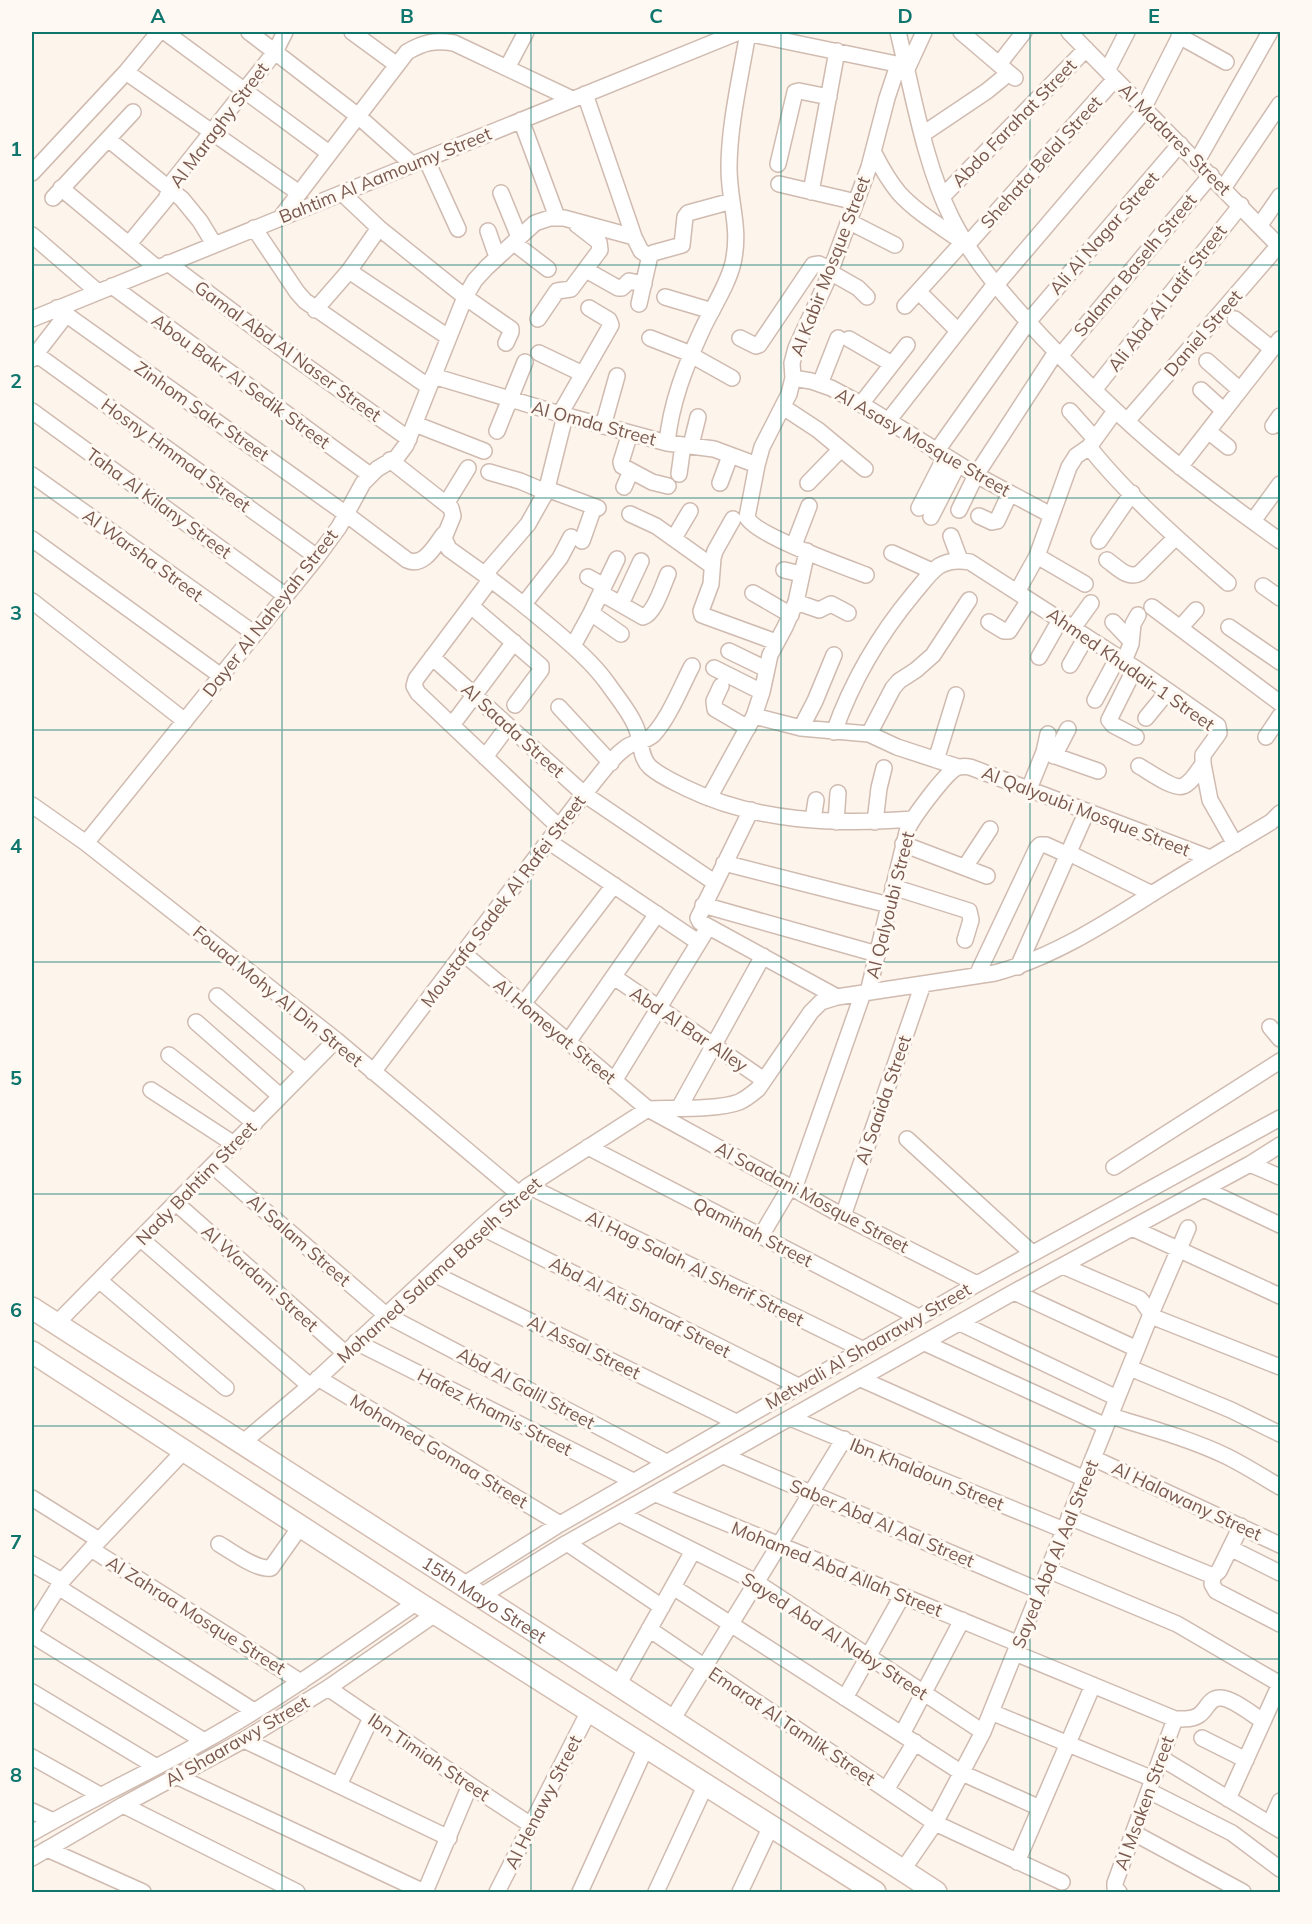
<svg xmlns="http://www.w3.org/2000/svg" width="1312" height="1924" viewBox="0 0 1312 1924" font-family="Mulish,sans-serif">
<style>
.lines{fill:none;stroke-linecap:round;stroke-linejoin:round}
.street-casing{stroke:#d0bbb0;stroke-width:18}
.secondary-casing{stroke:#d5bdb0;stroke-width:24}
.street{stroke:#fff;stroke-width:15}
.secondary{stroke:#fff;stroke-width:21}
.grid{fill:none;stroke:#0f766e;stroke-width:1.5;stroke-opacity:0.55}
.labels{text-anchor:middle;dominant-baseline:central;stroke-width:6;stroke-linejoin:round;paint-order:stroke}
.street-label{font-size:18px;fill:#79594e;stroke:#fff9f3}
.neatline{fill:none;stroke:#0f766e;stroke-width:2}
.grid-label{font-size:20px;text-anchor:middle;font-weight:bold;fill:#0f766e}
</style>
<rect width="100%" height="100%" fill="#fdf4ec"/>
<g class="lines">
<!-- street casing -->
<g class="street-casing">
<path id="street" d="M165,32l164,121
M249,32l109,84 54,48
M352,32l45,33
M898,32c15,61 26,131 54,187 23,45 57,82 91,119 37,39 76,78 118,113 38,32 79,61 119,90
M961,32l54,46
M1069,32l211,215
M747,33l159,33
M1179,36l47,26
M999,64l25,-32
M507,68l19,-36
M907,69l17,-37
M1107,71l20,-39
M126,72l173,121
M585,94l49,143 7,14 9,6
M1144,107l38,-75
M521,120l36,97
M923,134l64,-43 22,-18
M108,139l74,60 18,22 14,23
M874,153c7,14 15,28 25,40 19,21 45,35 68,52l148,-166
M426,159l32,70
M1197,161l73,-129
M778,164l17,-72 4,-1 30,6
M32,173l94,-101 33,-40
M779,184l77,18
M1224,187l56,-83
M61,188l96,80
M811,192l26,-141
M342,193l37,35 86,69 46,32v3l-5,11
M501,193l18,44
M942,197l144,-148
M53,198l80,-86
M281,217l126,-165c17,-10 28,-12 47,-9l118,56
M848,221l47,24
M1260,225l20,-29
M254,228l43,64 8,9 124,86
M488,231l9,26
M32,235l66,57
M514,243l34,26
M129,244l37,-45 7,-18 102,-129 10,-20
M168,263l120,90 121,86
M586,270l32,18h4l7,-7 15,3
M349,271l99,66
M830,272l28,16 9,9
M996,285l150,-176
M112,286l258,189
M919,292l39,39
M665,297l47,14
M639,304l11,-49 3,-2 29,-8 3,-28 3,-4 44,-12
M905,306l58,-64
M57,308l289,206 61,46c17,8 28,-15 37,-26
M315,310l34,-39 30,-43
M32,319l707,-287
M538,319l19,-28 14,-2 29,-39 -1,-8 -22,-17
M1235,319l37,30
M650,338l41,16
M740,338l16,8 3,-1 54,-80 6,-1 12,6
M849,339l43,25
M539,353l44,21
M36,354l281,203
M691,355l41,23
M1060,356l151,-181
M32,359l34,-44
M1207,361l33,29
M433,376l127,38 107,29 47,6 43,16
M793,378l18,3 20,7 30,16 115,71 75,40
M820,384l18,-46
M1094,390l147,-185
M1201,390l23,21
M861,404l46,-59
M783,407l35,23 47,39
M32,411l254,185
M1070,411l25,28
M560,414l51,-89 -2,-5 -20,-12
M888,421l107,-137
M1127,421l152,-176
M415,424l69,27
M603,426l14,-50
M1273,426l7,-10
M497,431l28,-69
M1208,431l20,16
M630,433l-9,29 1,4 30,16 16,4
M667,443c4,-40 18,-76 35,-113 10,-22 25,-43 31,-67 8,-36 -4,-60 -4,-95 0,-44 12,-93 19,-136
M691,445l7,-28
M1089,447c39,49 92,95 139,136
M936,452l92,-130 152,-178
M390,460l61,48 2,8 -9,22 5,11c36,25 71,52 104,80 20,17 40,34 55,55 9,13 21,27 27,41 7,14 4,32 15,42 10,9 24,15 36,21 69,34 151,37 227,31
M1180,467l100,-128
M489,472l31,9 26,11
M679,474l4,-29
M32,475l223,159
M720,483l10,-27
M808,483l33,-34
M624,487l7,-16
M547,489l51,19
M446,504l22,-36
M919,508l26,-51
M959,510l17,-35 80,-123
M630,514l26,12 56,40
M979,516l13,6 5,-1 13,-28
M931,517l27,-53
M733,519l-18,32 -2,7 -2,26 -10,27 1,4 74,27
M1253,521l27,-37
M951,536l9,24
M674,538l16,-27
M32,539l189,137
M582,541l12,-34
M1099,541l33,-48
M794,545l15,-39
M892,553l40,18
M1037,556l48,28
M1107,560c10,7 21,20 33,13l36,-36
M784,570l17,4
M485,574l43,-50 18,-32 19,-76
M866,575c-21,-8 -113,-41 -119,-58l10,-52 5,-18 27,-53 4,-16 -1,-15 4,-15 30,-65 43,-116 18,-69 11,-33
M588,577l16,9
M491,579l-75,100 -2,7 4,7 141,134
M1263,586l17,12
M1017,592l20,-36 32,-89 7,-11 13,-9 26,-36
M601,593l42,24c12,-4 20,-32 25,-43
M753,593l38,22
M32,601l153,120
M796,602l23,8 12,-6 17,9
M524,604l36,-46 11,-21
M621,604l20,-43
M471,606l70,60v4l-26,35
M1152,607l128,96
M591,613l30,21
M989,622l15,9h5l20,-31
M1113,622l18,19
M1229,627l51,35
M1073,628l18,-25
M1180,628l16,-18
M573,646l18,-33 26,-54
M729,651l37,18
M432,657l152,137 130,88
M1039,657l21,-37
M1124,661l7,-17 2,-20 5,-9
M1070,665l16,-28
M714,668l48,24
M1135,668l-26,52 4,5 23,12
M721,686l-7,15 1,8 33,19
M1095,700l23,-43
M559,707l52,56
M754,716l47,12 68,6 28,13 61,20
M1146,718l22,-27
M452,725l62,-83
M801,728l14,-27 19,-46
M834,732c18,-51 45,-97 80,-139 8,-9 15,-20 25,-27 10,-6 20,-6 31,-4l165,106 83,58 1,7 -16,22v9l7,36 25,44
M869,734l24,-46 6,-7 17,-11 17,-15 36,-55
M1266,737l14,-21
M1044,752l54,19
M1054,756l14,-27
M485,757l23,-31
M936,760l20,-65
M1139,766c9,5 35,24 44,20 8,-3 15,-15 20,-22
M1029,789l15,-37 4,-18
M709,798l45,-82 8,-24 8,-37 15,-28 11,-25 11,-51
M32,805l54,38 250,197 183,154
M751,810l-53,108 2,4 137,75
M813,820l3,-20
M836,822l2,-29
M875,822l4,-34 5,-20
M548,841l150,101
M86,843l231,-286 22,-30 24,-44 14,-14 20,-12 9,-12 59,-148 10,-17 12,-13 48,-44 15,-5h14l70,19
M903,844l84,32
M1069,853l83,41
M724,863l165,42
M965,867l25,-38
M893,887l76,24 2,9 -6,20
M703,905l174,49
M463,953l185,156 195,107 134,68
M1018,967l69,-156
M977,975l60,-127 3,-3h6l22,10
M614,977l150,103
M868,992l40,-164c6,-12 37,-54 48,-60 5,-2 9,-2 14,-1l240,91
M217,996l88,75
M523,1004l91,-119
M196,1022l84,74
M1270,1027l10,12
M568,1042l89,-128
M169,1055l86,68
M373,1072l211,-278c12,-13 25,-34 40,-45 9,-8 20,-6 29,-14 16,-17 28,-48 39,-69
M614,1081l90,-147
M151,1090l83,54
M679,1108l84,-152
M648,1109c23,-1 71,1 91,-7 7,-3 13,-8 19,-13l53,-77 10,-10 16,-5 158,-24c56,-15 106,-47 155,-78 40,-25 81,-49 121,-73l9,-9
M907,1139l125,114
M588,1147l330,170
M1250,1164l30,13
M213,1166l173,149 280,147
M1114,1167l166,-106
M528,1186l334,163
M794,1189l69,-196
M1204,1189l76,36
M176,1203l169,150
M843,1216l80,-232
M481,1227l317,159
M1132,1228l148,68
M761,1236l29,-49
M141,1239l169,147
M1063,1266l77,33c6,6 8,13 16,19l124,49
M432,1273l304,149
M100,1281l126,107
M1014,1292l123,57
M960,1323l157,75
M56,1324l280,-284
M356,1342l277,139
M925,1343l181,83
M1130,1368l101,42 49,24
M318,1378l242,146
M861,1379l224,100
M1110,1416c40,12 81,23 118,41 18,9 35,20 52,30
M790,1418l274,112
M241,1444l69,-58 171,-159 47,-41 120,-77
M724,1456l316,135
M1093,1458l187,87
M656,1494l363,150
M32,1498l67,42
M620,1514l136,68 227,150
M1069,1517l144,59 6,-5 22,-45
M567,1543l95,64
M219,1544c14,8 37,26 52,24l29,-41
M1230,1548l50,25
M91,1549l210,133
M32,1564l30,17
M1048,1570l129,54 103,60
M1213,1576l-1,8 4,7 64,33
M463,1585l97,-61 417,-240 303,-166
M58,1587l196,124
M673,1587l289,186 78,35
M481,1596l86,-53 447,-251 236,-128 30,-19
M32,1629l30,-48 29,-32 92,-97
M649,1629l286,194 127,59
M32,1635l172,106
M1015,1653l160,66c8,0 17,1 24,-4 8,-5 10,-18 22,-17 11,0 32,17 42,23
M618,1685l75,-134
M328,1688l142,97 61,40
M32,1692l123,74
M845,1698l57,-102
M991,1712l162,67
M672,1720l172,-281
M902,1734l60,-114
M1202,1738l44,22
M244,1740l205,98
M32,1757l68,38
M1161,1758l119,72
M176,1776l248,116
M339,1785l32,-67
M886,1790l29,-48
M1149,1791l83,42 48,36
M1228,1799l52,-115
M123,1805l174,87
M32,1811l21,10
M1270,1824l10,-23
M32,1833c57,-33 116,-60 174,-93 73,-41 141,-90 211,-138
M1134,1833l109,59
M47,1849l96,43
M32,1858l91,-53 121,-65 84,-52 107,-74
M1017,1862l76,-177
M902,1871l33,-48 48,-91 168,-418 37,-86
M425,1892l45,-107
M497,1892l92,-181
M580,1892l66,-145
M656,1892l50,-108
M740,1892l31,-66
M1119,1892l-4,-4v-5l60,-164"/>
</g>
<!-- secondary casing -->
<g class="secondary-casing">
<g id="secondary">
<path id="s1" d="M32,1308l586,377 318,207"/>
<path d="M32,1352l385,250 458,290"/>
</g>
</g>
<!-- street -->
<use href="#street" class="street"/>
<!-- secondary -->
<use href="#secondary" class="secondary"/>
</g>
<!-- grid -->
<path class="grid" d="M282,32v1860M531,32v1860M781,32v1860M1030,32v1860M32,265h1248M32,498h1248M32,730h1248M32,962h1248M32,1194h1248M32,1426h1248M32,1659h1248"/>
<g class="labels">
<!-- street labels -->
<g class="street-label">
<text transform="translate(1014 123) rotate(-46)">Abdo Farahat Street</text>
<text transform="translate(219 125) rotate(-53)">Al Maraghy Street</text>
<text transform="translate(1175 139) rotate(45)">Al Madares Street</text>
<text transform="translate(1041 162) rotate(-48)">Shehata Belal Street</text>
<text transform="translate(385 175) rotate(-22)">Bahtim Al Aamoumy Street</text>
<text transform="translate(1104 233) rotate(-49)">Ali Al Nagar Street</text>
<text transform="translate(1135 265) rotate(-50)">Salama Baselh Street</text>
<text transform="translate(830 266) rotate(-69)">Al Kabir Mosque Street</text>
<text transform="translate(1167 298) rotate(-52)">Ali Abd Al Latif Street</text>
<text transform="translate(1203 333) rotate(-49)">Daniel Street</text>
<text transform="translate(288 351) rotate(36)">Gamal Abd Al Naser Street</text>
<text transform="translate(241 381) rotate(36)">Abou Bakr Al Sedik Street</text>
<text transform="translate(202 411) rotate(35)">Zinhom Sakr Street</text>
<text transform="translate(594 423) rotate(15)">Al Omda Street</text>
<text transform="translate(923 442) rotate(30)">Al Asasy Mosque Street</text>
<text transform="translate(176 455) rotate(36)">Hosny Hmmad Street</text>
<text transform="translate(159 503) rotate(36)">Taha Al Kilany Street</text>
<text transform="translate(143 555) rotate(36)">Al Warsha Street</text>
<text transform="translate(270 613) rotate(-52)">Dayer Al Naheyah Street</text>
<text transform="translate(1131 669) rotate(35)">Ahmed Khudair 1 Street</text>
<text transform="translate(513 730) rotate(42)">Al Saada Street</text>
<text transform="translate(1086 811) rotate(21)">Al Qalyoubi Mosque Street</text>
<text transform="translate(503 901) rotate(-53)">Moustafa Sadek Al Rafei Street</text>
<text transform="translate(890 905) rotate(-76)">Al Qalyoubi Street</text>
<text transform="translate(278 996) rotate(39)">Fouad Mohy Al Din Street</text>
<text transform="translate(689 1029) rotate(34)">Abd Al Bar Alley</text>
<text transform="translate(555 1031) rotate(40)">Al Homeyat Street</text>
<text transform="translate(883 1100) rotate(-71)">Al Saaida Street</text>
<text transform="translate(196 1183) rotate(-46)">Nady Bahtim Street</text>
<text transform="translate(812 1197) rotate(28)">Al Saadani Mosque Street</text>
<text transform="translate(753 1232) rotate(27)">Qamihah Street</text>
<text transform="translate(299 1240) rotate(41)">Al Salam Street</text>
<text transform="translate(695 1268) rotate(26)">Al Hag Salah Al Sherif Street</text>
<text transform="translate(439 1270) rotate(-42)">Mohamed Salama Baselh Street</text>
<text transform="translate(260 1278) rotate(42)">Al Wardani Street</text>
<text transform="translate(640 1307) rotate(27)">Abd Al Ati Sharaf Street</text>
<text transform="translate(868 1346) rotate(-30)">Metwali Al Shaarawy Street</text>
<text transform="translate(584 1347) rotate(26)">Al Assal Street</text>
<text transform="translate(526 1388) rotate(28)">Abd Al Galil Street</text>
<text transform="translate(495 1412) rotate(27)">Hafez Khamis Street</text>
<text transform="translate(439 1451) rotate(31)">Mohamed Gomaa Street</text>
<text transform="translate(927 1474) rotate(22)">Ibn Khaldoun Street</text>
<text transform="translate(1187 1501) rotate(25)">Al Halawany Street</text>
<text transform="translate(882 1523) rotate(23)">Saber Abd Al Aal Street</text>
<text transform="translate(1055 1554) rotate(-68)">Sayed Abd Al Aal Street</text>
<text transform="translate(837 1569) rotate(22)">Mohamed Abd Allah Street</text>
<text stroke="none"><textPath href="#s1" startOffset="538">15th Mayo Street</textPath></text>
<text transform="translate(196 1615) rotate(32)">Al Zahraa Mosque Street</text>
<text transform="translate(835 1636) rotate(33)">Sayed Abd Al Naby Street</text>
<text transform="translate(792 1726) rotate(34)">Emarat Al Tamlik Street</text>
<text transform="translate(237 1741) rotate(-30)">Al Shaarawy Street</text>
<text transform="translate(429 1757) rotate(34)">Ibn Timiah Street</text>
<text transform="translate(543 1802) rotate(-63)">Al Henawy Street</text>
<text transform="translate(1144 1803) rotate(-70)">Al Msaken Street</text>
</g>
</g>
<!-- border -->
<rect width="1312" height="1924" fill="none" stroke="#fff9f3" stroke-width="66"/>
<rect x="33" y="33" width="1246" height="1858" class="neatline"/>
<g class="grid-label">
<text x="158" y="23">A</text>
<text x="407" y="23">B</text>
<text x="656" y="23">C</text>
<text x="905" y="23">D</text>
<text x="1154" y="23">E</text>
<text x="16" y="156">1</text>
<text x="16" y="388">2</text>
<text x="16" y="620">3</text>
<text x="16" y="853">4</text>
<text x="16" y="1085">5</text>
<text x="16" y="1317">6</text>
<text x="16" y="1549">7</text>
<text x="16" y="1782">8</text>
</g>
</svg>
